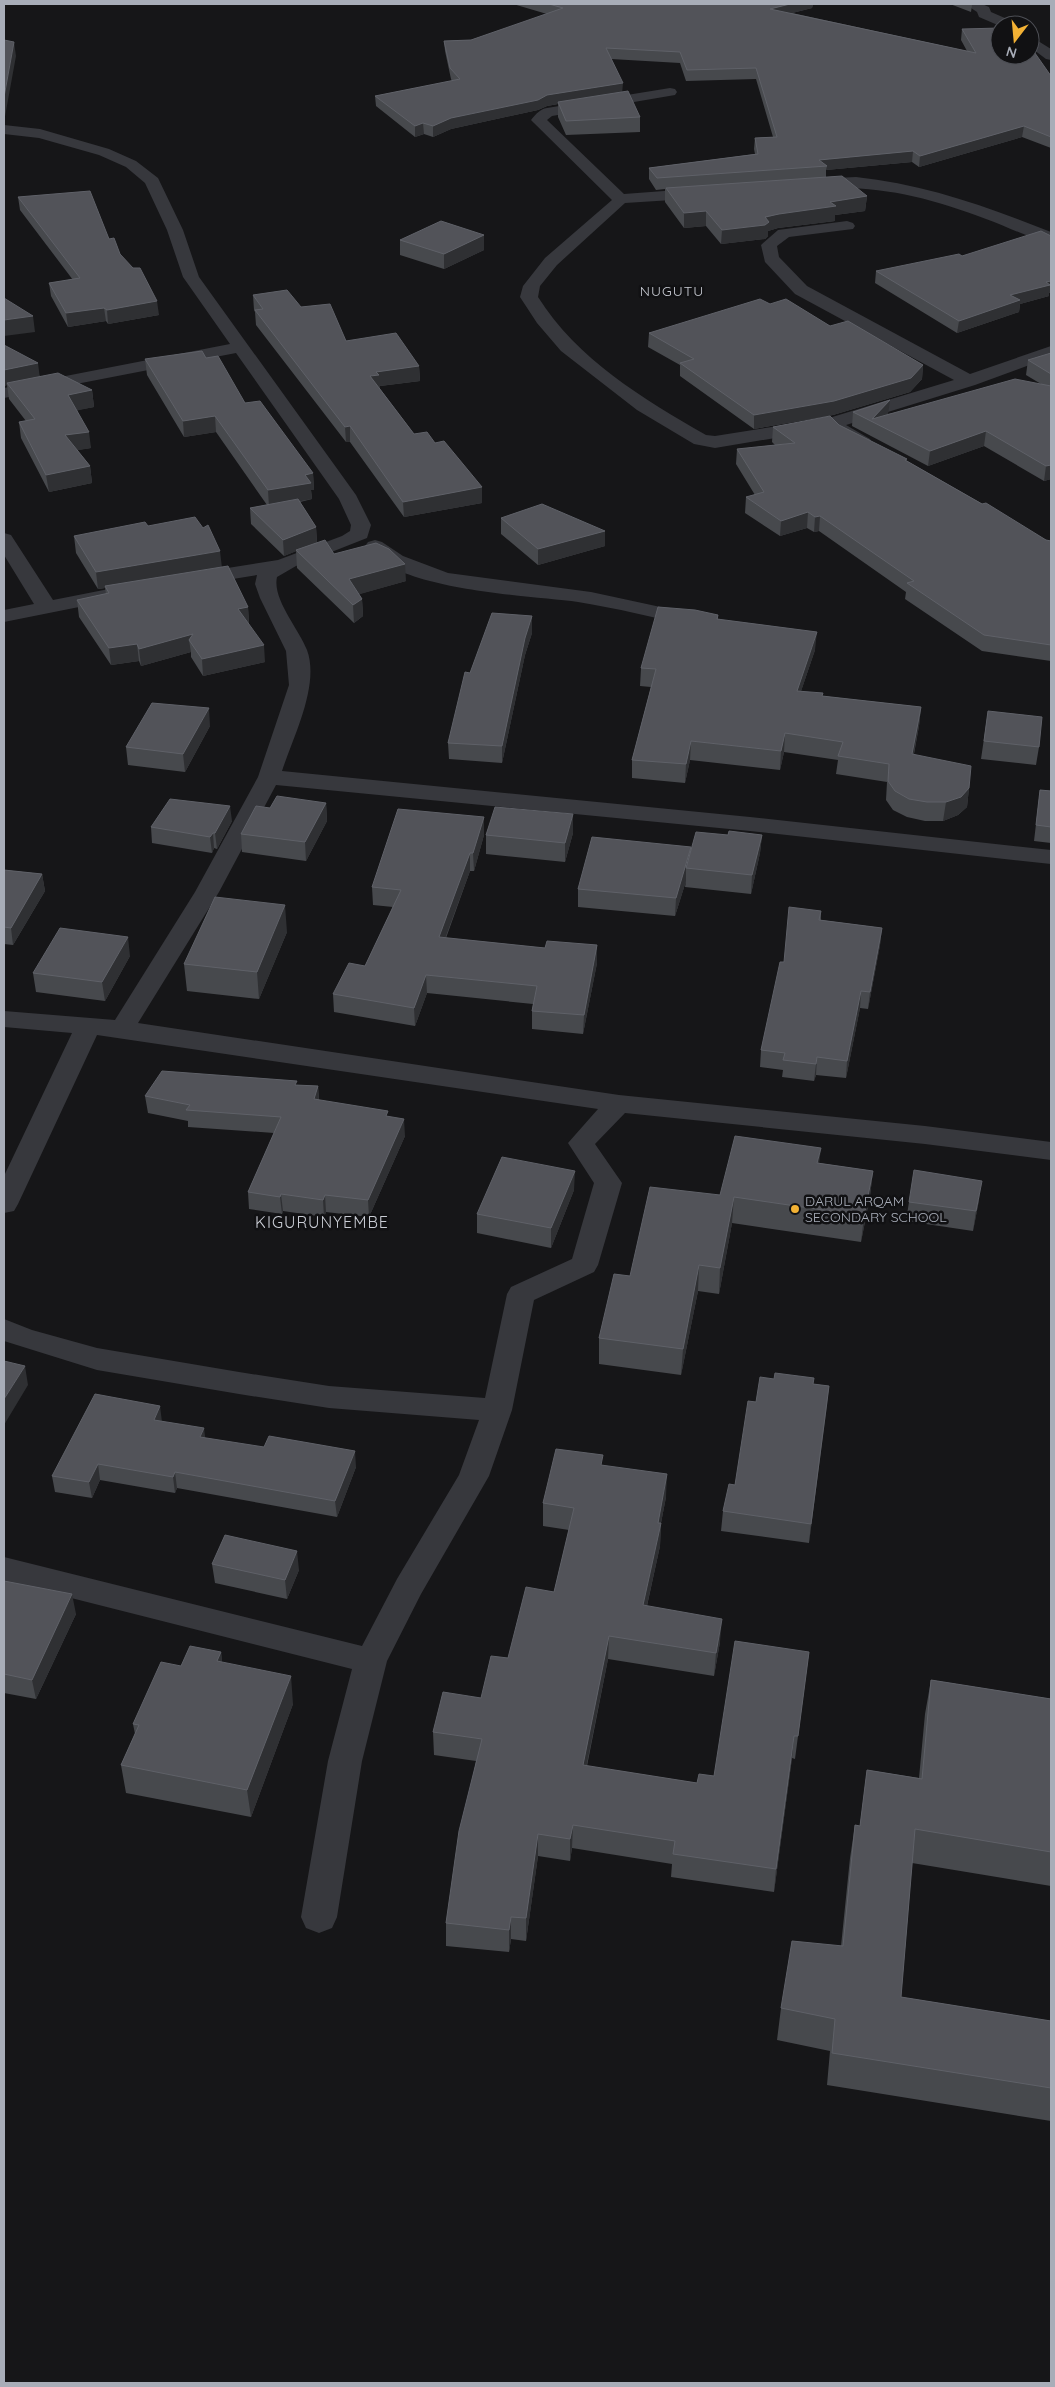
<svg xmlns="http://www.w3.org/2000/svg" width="1055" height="2387" viewBox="0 0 1055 2387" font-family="Quicksand,sans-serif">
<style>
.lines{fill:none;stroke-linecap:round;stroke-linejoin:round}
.minor{fill:#37383d;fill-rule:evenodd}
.wall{fill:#47494d}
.shaded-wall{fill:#2f3033}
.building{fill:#525359;stroke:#5f6168}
.poi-dot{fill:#f2b134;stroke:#111113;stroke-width:2}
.labels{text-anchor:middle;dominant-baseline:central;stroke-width:5;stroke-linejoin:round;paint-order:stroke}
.far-quarter-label{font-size:14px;letter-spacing:1px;fill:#c9ccd4;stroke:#111113}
.poi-label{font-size:14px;fill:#a8adb8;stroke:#111113;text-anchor:start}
.quarter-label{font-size:16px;letter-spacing:1px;fill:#c9ccd4;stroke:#111113}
</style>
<rect width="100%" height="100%" fill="#161618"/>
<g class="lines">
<!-- minor -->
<path class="minor" d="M965,4h17l7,3 2,5 23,10 2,3 -16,1 -21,-9 -2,-5z
M1030,36l21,13v11l-5,-1 -16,-12z
M670,88l5,1 2,3 -2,3 -123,21 -5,4 77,74 80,-6 6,2 2,3 -2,3 -6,2 -79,5 -68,62 -17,21 -2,11c39,62 105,102 168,138l9,1 95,-15 7,2 2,4 -2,4 -102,17 -21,-4 -57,-34 -76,-59 -24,-28 -17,-26 3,-11 22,-28 67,-58 -78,-77 -3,-3c5,-6 9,-11 16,-12z
M4,125l36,4 69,20 27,12 22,17 25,52 16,47 157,218 15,30 -4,13 -71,28 -19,11c-5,22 22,52 30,73 13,35 -14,87 -25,121l468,46 301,33v14l-301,-33 -474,-46 -57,107 -81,131 481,72 306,31 126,16v18l-126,-16 -300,-31 -30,31 27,39 -24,82 -4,7 -60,28 -22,110 -23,66 -68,118 -34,67 -25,100 -25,156 -5,11 -13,5 -13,-5 -5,-11 27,-156 24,-92 -348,-88v-24l358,89 35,-67 62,-104 20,-55 -150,-12 -90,-14 -142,-24 -93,-29v-22l28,11 65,18 142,24 90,14 156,12 22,-104 4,-7 61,-28 22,-76 -26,-40 30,-34 -501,-74 -79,169 -4,7 -10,2v-37l68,-143 -68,-6v-16l111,9 80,-128 63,-115 31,-92 -3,-34 -26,-53 -5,-14 2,-9 -61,10 -7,-2 -3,-4 3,-4 7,-2 82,-13 64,-24 8,-5 1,-6 -12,-26 -103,-146 -232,45v-10l226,-44 -47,-67 -16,-47 -22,-47 -19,-16 -27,-12 -60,-17 -35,-4z
M856,177c68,7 132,30 195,55v11c-22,-5 -43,-16 -65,-24 -58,-22 -109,-35 -172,-30l-6,-2 -2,-3 2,-3 6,-2z
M847,221l6,2 2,3 -2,3 -64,8 -12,9 2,11 28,29 163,88 81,-28v11l-76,28 -129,40 24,14 2,4 -2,4c-16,4 -39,-10 -43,-25l2,-4 125,-38 -159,-86 -30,-32 -4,-17 17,-15z
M4,533l7,2 42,65 61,-12 7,2 3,4 -3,4 -7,2 -110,22v-12l30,-6 -30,-49z
M375,540l7,2 21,14 45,17 143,19 102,22 7,2 3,4 -3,4 -7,2c-38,-8 -77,-18 -115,-24 -52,-7 -182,-11 -213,-56l3,-4z"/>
</g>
<!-- wall -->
<path class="wall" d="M513,4h300l-1,4 -20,5 175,38 -6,-11 1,-11 89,47v72l-29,-11 -103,30 -7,-5 -86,8v7l41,19 -2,15 -30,4v6l-57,7 -10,3v5l-3,3 -44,5 -15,-18 -22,2 -19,-26v-13l-9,1 -7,-11v-11l106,-14 -1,-5 1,-11 18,-1 -17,-58 -70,2 -6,-18 -69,-4 11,33 18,25v15l-74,3 -8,-18v-13l-11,2 -9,4 -87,19 -18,8 -9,-3 -9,3 -39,-31 -1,-10 77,-15 -1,-2 -6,-28 -1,-10 27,-1 76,-26z
M950,4h21l1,1 -1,7z
M18,197l91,42 11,15 39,61 -51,9 -2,-3 -38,6 -17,-31 -2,-13 24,-3 -53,-70z
M484,235v15l-40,19 -44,-14v-15z
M1051,236v56l-2,1v3l-29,8 -1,8 -62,21 -82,-50 1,-12 86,-15z
M253,295l48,12 45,34 73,25 1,15 -40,5v3l34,45 68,69 -78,14 -54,-75h-4l-90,-117 -1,-13 -1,-2z
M770,304l60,22 93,39 -1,14 -12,13 -77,23 -79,14 -74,-53v-11l-32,-18 1,-14z
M4,345l36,31 52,14 2,17 -17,3 14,38 -14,2 13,16 2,17 -43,9 -28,-54 -2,-16 7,-1 -17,-22 -2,-14 -3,1z
M1051,353v126l-7,2 -60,-35 -56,20 -76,-40 1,-14 35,2 153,-30 -15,-9 2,-15z
M206,358l39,45 68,70 1,17h-3l1,9 -12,3 16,25 1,16 17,11 72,27 -47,13 3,5 1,17 -9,7 -57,-55 -1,-17 -12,5 -33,-32 -1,-16 17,-3 -51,-73 -32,5 -37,-62 -2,-16z
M839,425l68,36 139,79 5,1v120l-69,-10 -77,-52 1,-7 -87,-61 -5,1 -7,-4 -27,8 -35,-23 1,-16 9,-2 -19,-31 1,-15 38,-4 -3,-3 1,-15z
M501,518l104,13v15l-67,19 -37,-31z
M148,526l74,41 26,40 1,17 16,38 -62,14 -12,-19v-5l-50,14 -2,-5 -28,4 -32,-48 -2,-17 29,-6 -1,-6 -7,1 -22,-36 -2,-17z
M718,615v4l97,31 -14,41 21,5 99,11 -2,19 -5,28 55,34 -2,19 -9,8 -15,6h-18l-18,-4 -14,-7 -7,-10 1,-18 -51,-8 2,-14 -54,-8 -4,18 -90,-10 -5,23 -53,-5v-18l19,-73 -11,-1 1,-18z
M532,616v17l-7,22 -23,108 -53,-4 -1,-16 22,-70z
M988,711l51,36 -3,18 -55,-6z
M210,726l-25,46 -57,-7 -2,-18z
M1040,790l11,1v52l-17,-2z
M326,803l1,18 -21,40 -64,-9 -1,-18 29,-26z
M484,817v18l-10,36h-4l-24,67 99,10 52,-3v18l-14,71 -51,-5v-18l1,-7 -106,-11 -12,33 -81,-14 -1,-18 32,-28 28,-59 -20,-2 -1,-18z
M232,821l-15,28 -3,-1 -2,5 -60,-10 -1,-16z
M573,833l-8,29 -79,-8v-19z
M728,835h34l-2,18 -9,41 -66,-7 1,-6 -11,35 -97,-9v-18z
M4,870l38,4 3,17 -32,54 -9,-1z
M821,911v9l61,8 -2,17 -12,64 -8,-1 -14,70 -30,-3 -2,6 -32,-4 1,-7 -23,-3 1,-17 23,-88z
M287,932l-28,67 -72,-8 -3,-27z
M130,956l-25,45 -69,-9 -3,-19z
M297,1085l21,1 1,14 69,17 17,19 -36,81 -43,-5 -2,5 -41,-6 -1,3 -33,-5 -1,-17 26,-59 -86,-6v-6l-40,-8 -3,-17z
M819,1163l54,8 -3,25 -9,46 -129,-19 -13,71 -21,-3 -17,84 -82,-11v-26l31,-62 90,-81z
M574,1190l-23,58 -74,-15v-19z
M979,1200l-6,31 -67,-10 3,-19z
M813,1384l16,2 -20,157 -88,-12 2,-20 12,-26 21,-83z
M162,1421l43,17 151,29 -19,50 -160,-29 -2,5 -75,-13 -8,18 -37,-6 -3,-16z
M603,1465l63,32 -5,26 -1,23 -13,60 73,36 -6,34 -106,-17 -21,107 110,17 17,-7 95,-124 -14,107 -3,-1 -18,134 -103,-15 1,-13 -100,-16 -2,13 -32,-5 -12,85 -15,-2 -2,13 -63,-6v-23l30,-162 -42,-6 -1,-23 48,-34 27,-40 46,-66 15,-62 -26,-4v-23z
M212,1564l87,6 -12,29 -72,-16z
M4,1581l72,33 -40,85 -32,-6z
M221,1652l1,10 71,42 -42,113 -125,-24 -5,-28 14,-31 -2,-10 48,-58z
M931,1680l120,19v187l-139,-23 -11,134 150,24v100l-224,-36 3,-34 -53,-11 4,-32 60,-62 9,-88 5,-33 5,1 7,-56 52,8 6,-64z"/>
<!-- shaded-wall -->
<path class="shaded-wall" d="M790,4h23l-1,4 -43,11 1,-10z
M14,42l2,14 -12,66v-25z
M623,83l-1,11 -64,8v2l-11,2 -9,4 -87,19 -18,8v-11l18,-8 96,-23z
M423,123l1,11 -9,3v-11z
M1024,126l-2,11 -103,30 1,-11z
M913,151l-1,11 -86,8 1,-4 -8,-6z
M867,196l-2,15 -30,4v6l-57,7 -10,3v5l-3,3 -44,5 1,-14 57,-16 51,-12z
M706,211v15l-22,2v-15z
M484,235v15l-40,19v-15z
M1051,281v11l-2,1v3l-29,8 -1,8 -62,21 2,-12 51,-26 36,-13z
M157,301l2,14 -51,9 -1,-14z
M104,308l2,13 -38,6 -2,-14z
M33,316l2,16 -31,4v-16z
M38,363l2,16 -33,4v2l-3,1v-16z
M923,365l-1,14 -12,13 -77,23 -79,14v-14z
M419,366l1,15 -40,5v4l-10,-14 6,-4z
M92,390l2,17 -24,5 -2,-17z
M890,400l-2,15 -16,4z
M215,416l1,16 -32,5 -1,-16z
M350,426v16h-4l-1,-15z
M986,431l-2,15 -56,20 2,-15z
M89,432l2,16 -23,4 -3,-17z
M1051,465v14l-7,2 2,-15z
M90,466l2,17 -43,9 -3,-17z
M313,473l1,17h-3l1,9 -43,8 -1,-17 37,-15z
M482,487v16l-78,14 -1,-15z
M808,512l-1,16 -27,8 1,-15z
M820,516l-1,15 -5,1 1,-15z
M316,527l1,16 -33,13 -1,-16z
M605,531v15l-67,19v-16z
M220,551l2,17 -117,18v2l-7,1 -2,-17z
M405,564l1,17 -56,16 -1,-18z
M362,599l1,17 -9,7 -1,-18z
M248,607l1,17 -9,2 -2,-17z
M532,616v17l-7,22 -23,108v-17l23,-108z
M817,632l-2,18 -20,59 2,-18z
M193,634l-4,6 2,12 -50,14 -2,-17z
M137,644l2,17 -28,4 -2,-17z
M264,645l1,17 -62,14 -1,-17z
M921,707l-2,19 -9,47 2,-19z
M209,708l1,18 -25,46 -2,-18z
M785,733l-1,19 -4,18 1,-19z
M691,741l-1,19 -5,23 1,-19z
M969,788l-2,19 -9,8 -15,6 3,-19z
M326,803l1,18 -21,40 -1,-19z
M230,806l2,15 -15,28 -2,-16z
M573,814v19l-8,29v-19z
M484,817v18l-10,36 -1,-18z
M213,833l1,15 -2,5 -2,-16z
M762,835l-2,18 -9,41 1,-19z
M691,847l-5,21v13l-11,35 1,-18z
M470,853v18l-31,84v-18z
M42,874l3,17 -32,54 -2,-17z
M285,905l2,27 -28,67 -2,-27z
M882,928l-2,17 -12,64 2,-17z
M128,937l2,19 -25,45 -3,-19z
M597,945v18l-14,71 1,-19z
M426,975l1,18 -12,33 -1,-18z
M861,991l-1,17 -14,70 1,-17z
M817,1057l-1,18 -2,6 2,-17z
M318,1086l1,17 -5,-4z
M404,1119l1,17 -36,81 -1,-17z
M821,1148l-3,25 -1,-10z
M575,1171l-1,19 -23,58v-20z
M873,1171l-3,25 -9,46 3,-26z
M982,1181l-3,19 -6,31 3,-20z
M281,1194l2,17 -1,3 -2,-17z
M325,1195l1,17 -2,5 -1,-17z
M734,1197l-2,26 -13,71 1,-26z
M699,1265l-1,26 -17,84 2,-26z
M25,1366l3,19 -24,40v-26z
M829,1386l-2,20 -18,137 2,-19z
M160,1406l2,16 -8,-2z
M204,1428l2,16 -6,-7z
M355,1451l1,16 -19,50 -2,-16z
M98,1464l2,16 -8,18 -3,-16z
M175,1472l2,16 -2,5 -2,-16z
M667,1474l-1,23 -6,31 1,-5 -1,23 -18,82 1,-23z
M297,1551l2,19 -12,29 -2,-19z
M72,1594l4,20 -40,85 -4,-19z
M722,1619l-2,23 -6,34 2,-23z
M609,1636l-1,23 -26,129 1,-23z
M221,1652l3,28 -7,-19z
M291,1676l2,28 -42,113 -4,-27z
M794,1736l-2,22 -18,134 2,-23z
M573,1825l-1,23 -2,13v-22z
M538,1834v22l-12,85v-23z
M511,1917v22l-2,13v-22z"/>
<!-- building -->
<path class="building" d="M549,4h241l-20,5 206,44 -14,-24 38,-1v27h30v-9l21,30v61l-27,-11 -104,30 -7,-5 -94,9 8,6 -170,12 -8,-10 109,-14 -3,-16 22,-1 -21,-69 -69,2 -7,-18 -74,-4 17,35 -76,12 -9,5 -87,18 -18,8 -10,-3 -8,3 -40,-30 85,-17 -10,-11 -6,-27 27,-1 92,-32z
M4,40l10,2 -10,55z
M628,91l12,26 -74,4 -8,-19z
M842,176l25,20 -37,6 6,4 -57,8 -14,3 4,5 -4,3 -43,5 -16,-19 -22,2 -18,-25z
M90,191l19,48 5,-1 6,16 13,14h7l17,33 -50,9 -3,-2 -38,5 -17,-30 31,-5 -62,-81z
M441,221l43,14 -40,19 -44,-14z
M1041,231l10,5v45l-5,1 4,3 -40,10 10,5 -61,21 -83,-50 83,-17 3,2z
M287,290l14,17 29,-3 16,37 50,-8 23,33 -43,6 3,3 -9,1 44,58 13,-2 8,11 9,-2 38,46 -79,15 -53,-76 -5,1 -90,-117 8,-1 -10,-14z
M4,298l29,18 -29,4z
M760,299l10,5 16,-5 44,27 18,-5 75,44 -12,13 -77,23 -80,14 -74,-52 14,-4 -45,-26z
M4,345l34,18 -34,7z
M202,351l4,7 12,-2 27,47 15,-2 53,72 -8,2 6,8 -43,7 -53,-74 -32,5 -38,-62z
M1051,353v21l-23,-14z
M58,373l34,17 -24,5 21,37 -24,3 25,31 -44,9 -27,-53 16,-3 -28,-36z
M1015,379l36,7v79l-5,1 -60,-35 -56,20 -77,-39 37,-12 -18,19z
M830,416l9,9 68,34 -2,1 77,44 4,-1 60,37 5,1v104l-67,-10 -77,-52 7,-2 -94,-65 -5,1 -7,-5 -27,9 -35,-24 18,-5 -27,-43 58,-6 -22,-16z
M298,499l18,28 -33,13 -33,-32z
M542,504l63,27 -67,18 -37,-31z
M195,517l8,11 5,-3 12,26 -124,21 -22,-36 71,-14 3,4z
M325,540l9,14 42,-11 13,6 16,15 -56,15 13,20 -9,6 -57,-55z
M228,566l20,41 -10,2 26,36 -62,14 -13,-19 4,-6 -54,15 -2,-5 -28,4 -32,-48 32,-7 -4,-7z
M658,607l37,3 23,5 -1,4 100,13 -20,59 26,2 -1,3 99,11 -9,47 59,12 -2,22 -8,9 -15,5h-19l-18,-3 -14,-8 -7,-10 1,-17 -51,-8 5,-14 -58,-9 -4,18 -90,-10 -5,23 -54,-4 24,-91 -15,-1z
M492,613l40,3 -7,22 -23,108 -54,-3 17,-71 5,1z
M152,703l57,5 -26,46 -57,-7z
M988,711l54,6 -3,30 -55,-6z
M1040,790l11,1v36l-15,-2z
M277,796l49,7 -21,39 -64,-8 15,-28 14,2z
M170,799l60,7 -15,27h-2l-3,4 -59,-10z
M495,807l78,7 -8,29 -79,-8z
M398,809l86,8 -11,36h-3l-31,84 106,11 2,-7 50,4 -13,70 -52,-4 5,-25 -111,-11 -12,33 -81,-14 16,-31 16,3 36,-76 -29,-3z
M729,831l33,4 -10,40 -66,-7 10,-36 32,3z
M592,837l99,10 -15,51 -98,-9z
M4,870l38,4 -31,54 -7,-1z
M215,897l70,8 -28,67 -73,-8z
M789,907l32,4 -2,9 63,8 -12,64 -9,-1 -14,70 -30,-4 -1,7 -33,-4 2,-7 -24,-3 19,-88h4z
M60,928l68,9 -26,45 -69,-9z
M162,1071l135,10 -2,4 23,1 -4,13 74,12 -2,5 18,3 -36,81 -43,-5 -2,5 -42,-6 -1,3 -32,-5 33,-75 -95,-7 4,-5 -45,-9z
M735,1136l86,12 -4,15 56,8 -9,45 -130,-19 -14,71 -21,-3 -16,84 -84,-11 15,-64 16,2 20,-89 70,8z
M502,1157l73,14 -24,57 -74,-14z
M914,1170l68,11 -6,30 -67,-9z
M4,1361l21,5 -21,33z
M775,1373l39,5 -1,6 16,2 -18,138 -88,-13 6,-27 6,1 13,-84 8,1 4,-25 14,2z
M95,1394l65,12 -6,14 50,8 -4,9 64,10 5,-11 86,15 -20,50 -160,-29 -2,5 -75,-13 -9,18 -37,-6z
M556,1449l47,6 -2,10 66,9 -9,49h3l-18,82 79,14 -6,34 -107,-17 -26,129 114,18 2,-9 15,2 21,-135 74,11 -11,84h-4l-18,133 -103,-15 2,-13 -102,-16 -3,14 -32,-5 -12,84 -15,-1 -2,13 -63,-7 13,-92 23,-92 -49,-7 10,-40 38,6 10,-42 17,2 18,-71 28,5 20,-84 -31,-5z
M225,1535l72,16 -12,29 -73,-16z
M4,1581l68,13 -40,86 -28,-6z
M190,1646l31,6 -4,9 74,15 -44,114 -126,-25 18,-40 -6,-1 28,-62 20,4z
M931,1680l120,19v153l-136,-23 -14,168 150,24v67l-219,-35 3,-34 -54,-11 11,-67 51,5 12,-121 5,1 7,-56 55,9z"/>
<!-- markers -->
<circle class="poi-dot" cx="795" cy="1209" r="5"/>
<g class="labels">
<!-- far-quarter labels -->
<g class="far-quarter-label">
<text x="672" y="291">NUGUTU</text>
</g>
<!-- poi labels -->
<g class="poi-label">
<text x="805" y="1201">DARUL ARQAM<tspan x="805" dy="16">SECONDARY SCHOOL</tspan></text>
</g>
<!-- quarter labels -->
<g class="quarter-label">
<text x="322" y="1222">KIGURUNYEMBE</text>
</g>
</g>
<!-- border -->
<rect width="1055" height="2387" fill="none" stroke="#a8adb8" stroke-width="10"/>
<!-- north arrow -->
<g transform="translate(1015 40) rotate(196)"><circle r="24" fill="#111113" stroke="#4d4f55"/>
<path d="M0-4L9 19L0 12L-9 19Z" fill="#f2b134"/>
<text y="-8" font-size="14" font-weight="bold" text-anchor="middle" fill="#a8adb8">N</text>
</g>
</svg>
